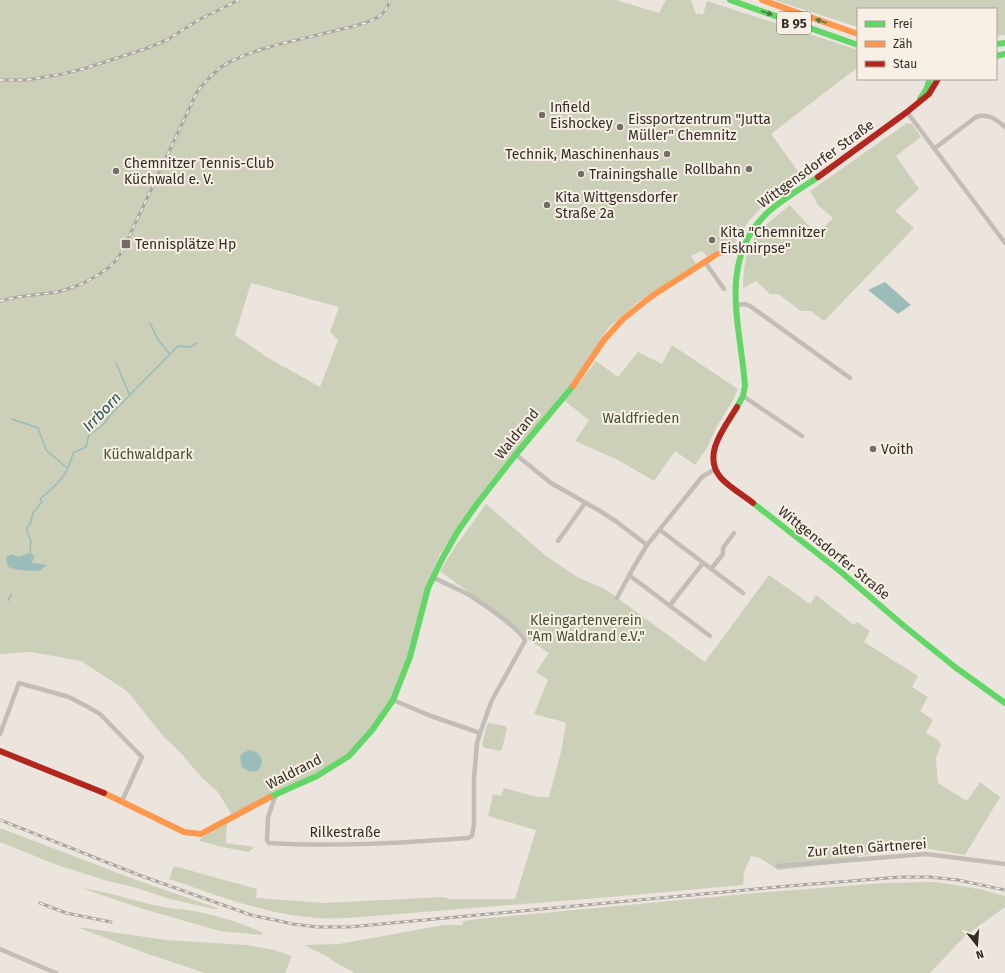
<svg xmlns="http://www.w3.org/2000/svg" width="1005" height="973" viewBox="0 0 1005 973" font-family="'Fira Sans',sans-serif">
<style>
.green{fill:#ccd0b9;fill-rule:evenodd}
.water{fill:#9cbcba}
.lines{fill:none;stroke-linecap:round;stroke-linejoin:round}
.stream{stroke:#9cbcba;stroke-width:1.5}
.street{stroke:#c3bdb8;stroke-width:4.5}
.fast{stroke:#63d668;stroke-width:6}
.slow{stroke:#ff974d;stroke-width:6}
.jam{stroke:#b3261e;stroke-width:6}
.rail-casing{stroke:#aba6a2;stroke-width:3}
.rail{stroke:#f8efe5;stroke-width:1.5;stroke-dasharray:4.5;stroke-linecap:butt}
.oneway{fill:#497844}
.poi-dot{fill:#746c67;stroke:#f8efe5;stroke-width:1.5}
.labels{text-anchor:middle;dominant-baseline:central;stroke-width:4;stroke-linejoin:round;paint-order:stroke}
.shield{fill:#f8efe5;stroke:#6f6660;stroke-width:1}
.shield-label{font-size:13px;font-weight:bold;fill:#342b27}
.poi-label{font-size:14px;fill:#342b27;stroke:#f8efe5;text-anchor:start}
.street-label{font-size:14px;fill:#342b27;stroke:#f8efe5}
.park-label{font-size:14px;fill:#44502c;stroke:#f8efe5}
.water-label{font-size:15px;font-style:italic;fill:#1f5053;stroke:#f8efe5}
</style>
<rect width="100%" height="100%" fill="#ebe5de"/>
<!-- green -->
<path class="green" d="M0,0h616l43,13 7,-13h25l5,14 3,-1 4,2 4,-14 151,49v17l-87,67 29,40 -10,6 3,4c-23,16 -39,26 -53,51l-3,-2 -3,5 3,2 -3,5 -8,1 -19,10 -5,-5 -11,5 5,8 -59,39 -28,24 -30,46 -94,118 -45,63 -13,32 -12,50 -22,62 -21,29 -25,28 -31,20 -83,42 -15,-25 -17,-15 -22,-26 -15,-14 -37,-46 -46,-30 -50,-9 -31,2zM251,283l88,24 -9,25 8,8 -18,47 -52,-29 -33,-23z
M774,0h231v35l-9,1v-27h-138v18z
M907,123l5,1 9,13 -25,19 23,33 -24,22 19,17 -90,93 -13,-10h-10l-23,-17h-8l-14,-13 -13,7c1,-47 12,-55 47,-83l27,30 16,-17 -15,-13 -8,-14z
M672,345l66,44 -6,13 -16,26 -9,20 -12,17 -20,-14 -21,30 -36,-21 -43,-19 14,-21 -24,-19 31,-40 22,16 20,-25 24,12z
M486,504l60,52 31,21 28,12 100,73 64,-87 41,29 6,-9 38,30 3,-3 13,9 -6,11 54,34 -6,11 16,10 -8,14 13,9 -7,13 11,6 4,5 -5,14 2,25 29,18 13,-19 20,15 -35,58 -41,-7 -66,8 1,5 -81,9 -18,-12 -9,-2 -7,16 -1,13 -132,12 -262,21c-11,0 -21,1 -31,0 -52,-3 -101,-23 -149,-39l5,-13 83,23 -1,9 69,5 117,-6 8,2h65l21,-69 -48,-14 5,-22 8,2 3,-8 33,9h12l12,-45 5,-28 -2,-2 -30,-8 14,-34 -12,-8 13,-19 -20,-13 -6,-7 -22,-17 -61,-45 13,-21z
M489,723l16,3 2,2 -5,21 -2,2 -15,-3 -3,-3 5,-20z
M227,823l-1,20 28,4 -5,5 -27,-5 -22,-6v-2z
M0,828l139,53 81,28h-6l-44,-10 -33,-11 -29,-7 -51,-16 -57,-23z
M935,882l45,7 25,7v11l-40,29 -35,37h-575l-22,-12 -3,-3 -26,-13 35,-1 105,-19h19v-4l16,-2 277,-26 128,-10z
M81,888c26,3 52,13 78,18 11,3 22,3 34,5 24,5 48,11 70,22l-2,2 -41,-4 -77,-22z
M77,927l89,13 81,5 27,5 18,6 -7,17h-80l-60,-20z"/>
<!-- water -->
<path class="water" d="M885,282l26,23 -13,9 -30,-24z
M30,553l4,3 -2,7 15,2 -8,6 -20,-1 -11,-3 -2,-10 6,-3 6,3z
M249,750c21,1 14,34 -7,17l-2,-10 3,-4z"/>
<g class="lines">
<!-- stream -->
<path class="stream" d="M150,323l8,17 12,14
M116,363l14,33
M12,419l26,9 8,22 21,18
M30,553l1,-12 -4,-9v-5l3,-2 3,-12 9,-11 -2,-3c17,-14 28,-24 33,-46l13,-6 3,-12 13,-9 11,-14 65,-66 12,1 7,-4
M8,601l3,-7"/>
<!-- street -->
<path class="street" d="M907,112l98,131
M935,148l41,-31c12,-4 20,2 29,10
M705,262l19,27
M737,305l8,-1 5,2 100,72
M743,396l59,40
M515,454l36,29 49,28 17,11 30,23
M660,530l83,63
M558,541l27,-38
M711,569l12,-15v-6l11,-15
M629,575l81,61
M617,598l15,-28 15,-25 55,-68 13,-8
M670,605l33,-42
M393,700l38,16 49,17
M0,734l19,-51 50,14 19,10 12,7 42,43 -20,44
M276,794l-8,23 -1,23 2,3c66,4 132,0 199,-5l4,-2 2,-12v-45l3,-36 3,-10 12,-33 33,-59c-2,-10 -43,-38 -54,-45 -12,-7 -26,-12 -38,-19
M778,866l148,-12 79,10
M0,949l56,24"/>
<!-- fast -->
<path class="fast" d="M730,0l128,45
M996,44l9,-1
M996,56l9,-2
M920,99l6,-9 4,-11
M737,407l6,-11 2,-10c-4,-59 -28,-124 21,-172 13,-13 36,-26 52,-37
M753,503l88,69 63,54 51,41 50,36
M270,797l47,-21 32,-20 24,-27 20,-29 17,-43 18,-69 14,-29 16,-28 19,-27 40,-51 56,-67"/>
<!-- slow -->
<path class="slow" d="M762,0l96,34
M573,386l31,-46 19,-21 29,-23 65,-42 12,-4 11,2
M104,793l80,39 17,2 69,-37"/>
<!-- jam -->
<path class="jam" d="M818,177l89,-65 22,-18 9,-15
M737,407c-12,20 -36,48 -16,71 8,9 22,17 32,25
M0,751l104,42"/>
<!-- rail casing -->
<g class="rail-casing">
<path id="rail" d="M0,80h27l36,-6 23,-6 59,-19 22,-9 33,-21 39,-19
M0,301l17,-4 41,-5 24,-8 16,-9 13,-9 7,-8 8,-15 71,-151c10,-13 22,-26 37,-32 32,-15 66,-20 100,-29 15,-4 31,-6 44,-14 6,-4 10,-10 12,-17
M0,820l139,55 112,40 42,9 24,3h32l439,-41 113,-9h29l28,3 47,10
M40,903l26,10 45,9"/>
</g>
<!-- rail -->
<use href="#rail" class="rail"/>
</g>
<!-- one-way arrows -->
<defs><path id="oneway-solid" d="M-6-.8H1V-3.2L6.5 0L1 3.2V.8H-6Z"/></defs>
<g class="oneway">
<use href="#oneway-solid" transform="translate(767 13) rotate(19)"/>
<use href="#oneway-solid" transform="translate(821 21) rotate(-161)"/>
</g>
<!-- markers -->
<g class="poi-dot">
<circle cx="542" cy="115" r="4"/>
<circle cx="620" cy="127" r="4"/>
<circle cx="667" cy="154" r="4"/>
<circle cx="749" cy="169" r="4"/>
<circle cx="116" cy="171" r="4"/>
<circle cx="581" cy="174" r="4"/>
<circle cx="547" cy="205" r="4"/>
<circle cx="712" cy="240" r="4"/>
<rect x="121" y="239" width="10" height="10" rx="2"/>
<circle cx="873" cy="449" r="4"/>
</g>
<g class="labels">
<!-- shield labels -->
<rect class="shield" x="777" y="12" width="34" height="22" rx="3"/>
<g class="shield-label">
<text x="794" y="23">B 95</text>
</g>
<!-- poi labels -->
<g class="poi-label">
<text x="550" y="107">Infield<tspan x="550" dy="16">Eishockey</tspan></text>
<text x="628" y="119">Eissportzentrum "Jutta<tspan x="628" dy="16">Müller" Chemnitz</tspan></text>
<text x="659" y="154" text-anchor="end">Technik, Maschinenhaus</text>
<text x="124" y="163">Chemnitzer Tennis-Club<tspan x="124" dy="16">Küchwald e. V.</tspan></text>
<text x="741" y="169" text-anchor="end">Rollbahn</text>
<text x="589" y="174">Trainingshalle</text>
<text x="555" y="197">Kita Wittgensdorfer<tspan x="555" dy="16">Straße 2a</tspan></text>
<text x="720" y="232">Kita "Chemnitzer<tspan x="720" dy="16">Eisknirpse"</tspan></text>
<text x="135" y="244">Tennisplätze Hp</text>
<text x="881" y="449">Voith</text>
</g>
<!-- street labels -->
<g class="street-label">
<text transform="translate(816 164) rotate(-36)">Wittgensdorfer Straße</text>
<text transform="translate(517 434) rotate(-51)">Waldrand</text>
<text transform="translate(834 553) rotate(39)">Wittgensdorfer Straße</text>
<text transform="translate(294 772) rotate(-27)">Waldrand</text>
<text x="345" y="832">Rilkestraße</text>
<text transform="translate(867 848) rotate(-4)">Zur alten Gärtnerei</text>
</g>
<!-- park labels -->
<g class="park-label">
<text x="641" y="418">Waldfrieden</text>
<text x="148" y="454">Küchwaldpark</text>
<text x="586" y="620">Kleingartenverein<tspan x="586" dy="16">"Am Waldrand e.V."</tspan></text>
</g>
<!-- water labels -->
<g class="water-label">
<text transform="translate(102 412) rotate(-46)">Irrborn</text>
</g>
</g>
<!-- legend -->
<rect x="857" y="8" width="140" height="72" fill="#f8efe5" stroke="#aaa199"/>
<rect x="865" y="21" width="20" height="6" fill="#63d668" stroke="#aaa199"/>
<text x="893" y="28" font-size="12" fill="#342b27">Frei</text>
<rect x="865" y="41" width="20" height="6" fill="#ff974d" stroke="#aaa199"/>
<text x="893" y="48" font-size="12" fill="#342b27">Zäh</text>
<rect x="865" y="61" width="20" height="6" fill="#b3261e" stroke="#aaa199"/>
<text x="893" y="68" font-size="12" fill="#342b27">Stau</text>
<!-- north arrow -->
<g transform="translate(977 945) rotate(163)" stroke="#f8efe5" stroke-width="3" paint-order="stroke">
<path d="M0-3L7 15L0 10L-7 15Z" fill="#342b27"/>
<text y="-6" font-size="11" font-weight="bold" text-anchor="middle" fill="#342b27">N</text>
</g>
</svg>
